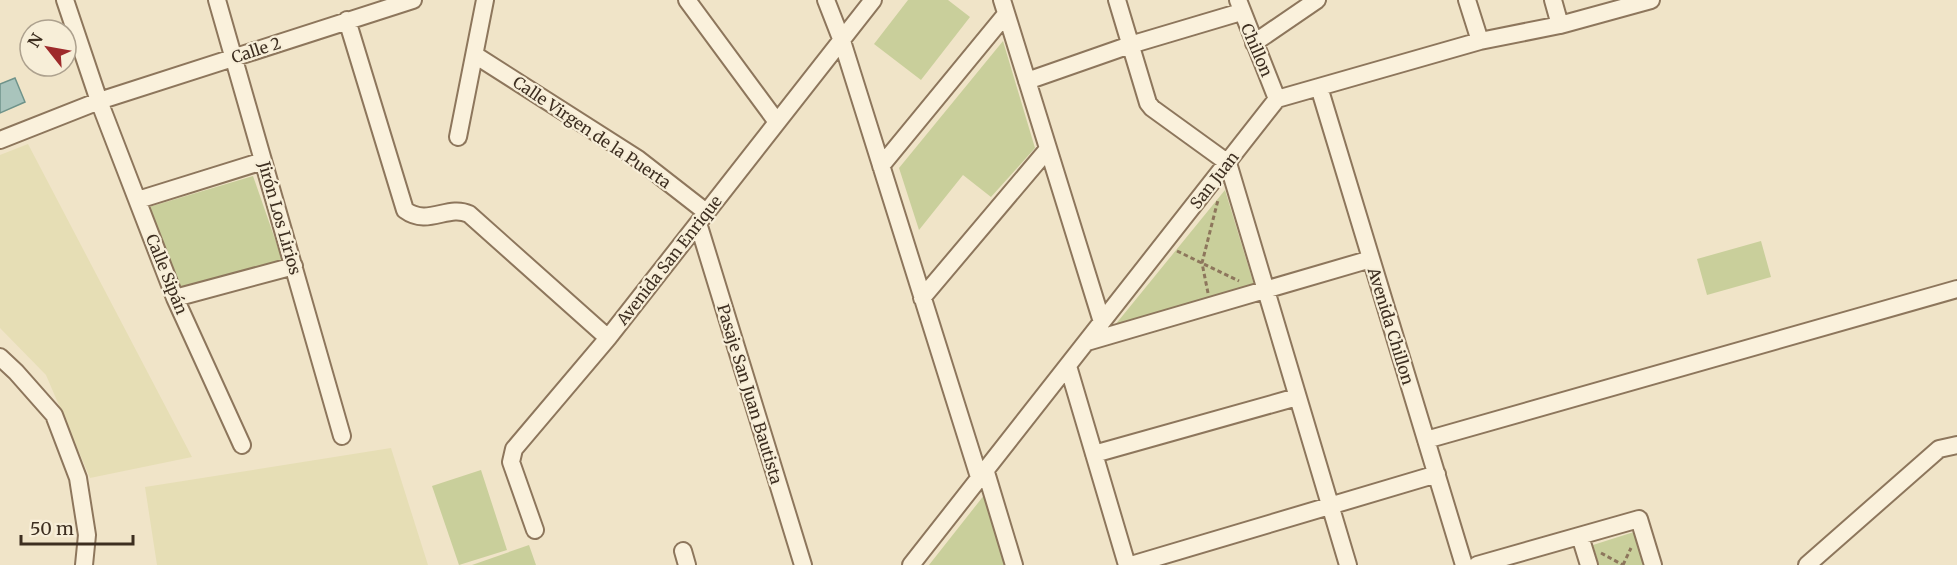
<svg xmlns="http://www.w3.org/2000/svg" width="1957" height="565" viewBox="0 0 1957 565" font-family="Merriweather,serif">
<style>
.farmland{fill:#e6deb5}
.green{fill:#c9cf9b}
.water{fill:#a9c4bc;stroke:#6f938a;stroke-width:1.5}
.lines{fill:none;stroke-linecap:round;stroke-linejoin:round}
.minor-casing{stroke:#8d765c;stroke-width:20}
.path{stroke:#8d765c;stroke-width:3;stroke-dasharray:4.5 3;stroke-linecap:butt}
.minor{stroke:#faf1dc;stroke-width:16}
.labels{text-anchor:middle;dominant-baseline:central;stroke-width:4.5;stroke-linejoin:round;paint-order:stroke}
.street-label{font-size:16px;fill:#3d2e20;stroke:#f7eed8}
</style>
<rect width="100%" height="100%" fill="#f0e4c8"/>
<!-- farmland -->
<path class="farmland" d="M28,144l164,313 -102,21 -44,-103 -46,-47v-173z
M391,448l37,117h-271l-12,-78z"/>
<!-- green -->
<path class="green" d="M908,0h40l22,17 -49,63 -47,-36z
M1003,41l32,107 -44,49 -28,-22 -44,55 -20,-62z
M253,176l30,86 -106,28 -28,-83z
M1225,190l29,95 -139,40z
M1761,241l10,36 -64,18 -10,-36z
M481,470l26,80 -48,15 -27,-79z
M985,494l20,71h-76z
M1637,531l10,34h-48l-6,-20z
M529,545l7,20h-64z"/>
<!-- water -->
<path class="water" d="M15,78l10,24 -25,11v-29z"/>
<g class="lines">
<!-- minor casing -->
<g class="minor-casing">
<path id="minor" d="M65,0l34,101 76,197 67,147
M217,0l125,436
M687,0l90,122
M826,0l16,41 137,436
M1002,0l100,322
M1117,0l31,103 4,5 76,55 120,402
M1238,0l39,99
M1467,0l13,41
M1553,0l7,25
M347,20l58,190c23,17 43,-6 64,4l139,124
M1254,43l63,-43
M475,55l163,104 68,53
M1027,81l103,-36 111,-33
M1319,87l145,478
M458,137l27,-137
M0,140l99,-39 314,-101
M881,166l125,-152
M138,200l125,-39
M698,223l105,342
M175,298l119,-32
M922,298l126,-149
M1087,342l284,-83
M0,357l16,15 38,43 24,63 9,57 -3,30
M1068,366l59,199
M1426,440l531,-151
M1094,454l203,-57
M985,469l29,96
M535,530l-24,-68 3,-13 94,-111 265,-338
M1580,536l9,29
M683,551l4,14
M911,565l366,-466 203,-58 80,-16 91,-25
M1131,565l306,-91
M1477,565l162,-46 14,46
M1807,565l132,-116 18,-4"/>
</g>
<!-- path -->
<path class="path" d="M1177,251l62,30
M1208,293l-6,-30 16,-63
M1601,553l22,12
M1623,565l8,-17"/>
<!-- minor -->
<use href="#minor" class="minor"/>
</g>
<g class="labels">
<!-- street labels -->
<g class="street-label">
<text transform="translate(256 50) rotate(-18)">Calle 2</text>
<text transform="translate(1257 50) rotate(67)">Chillon</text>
<text transform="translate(592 132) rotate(34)">Calle Virgen de la Puerta</text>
<text transform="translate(1214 180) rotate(-52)">San Juan</text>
<text transform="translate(280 218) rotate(74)">Jirón Los Lirios</text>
<text transform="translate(669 260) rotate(-52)">Avenida San Enrique</text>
<text transform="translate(167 274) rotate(68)">Calle Sipán</text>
<text transform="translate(1391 326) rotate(73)">Avenida Chillon</text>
<text transform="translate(750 394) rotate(73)">Pasaje San Juan Bautista</text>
</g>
</g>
<!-- north arrow -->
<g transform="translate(48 48) rotate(301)"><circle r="28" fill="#f7eed8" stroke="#ada18e" stroke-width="1.5"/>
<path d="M0-4.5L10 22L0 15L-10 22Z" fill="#9e2a2b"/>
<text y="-9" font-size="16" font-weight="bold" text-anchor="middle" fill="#3d2e20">N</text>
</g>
<!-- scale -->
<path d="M21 535v9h112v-9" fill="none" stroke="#3d2e20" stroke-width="3"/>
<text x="30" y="535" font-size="18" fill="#3d2e20" stroke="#f7eed8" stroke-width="4.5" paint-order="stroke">50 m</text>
</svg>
